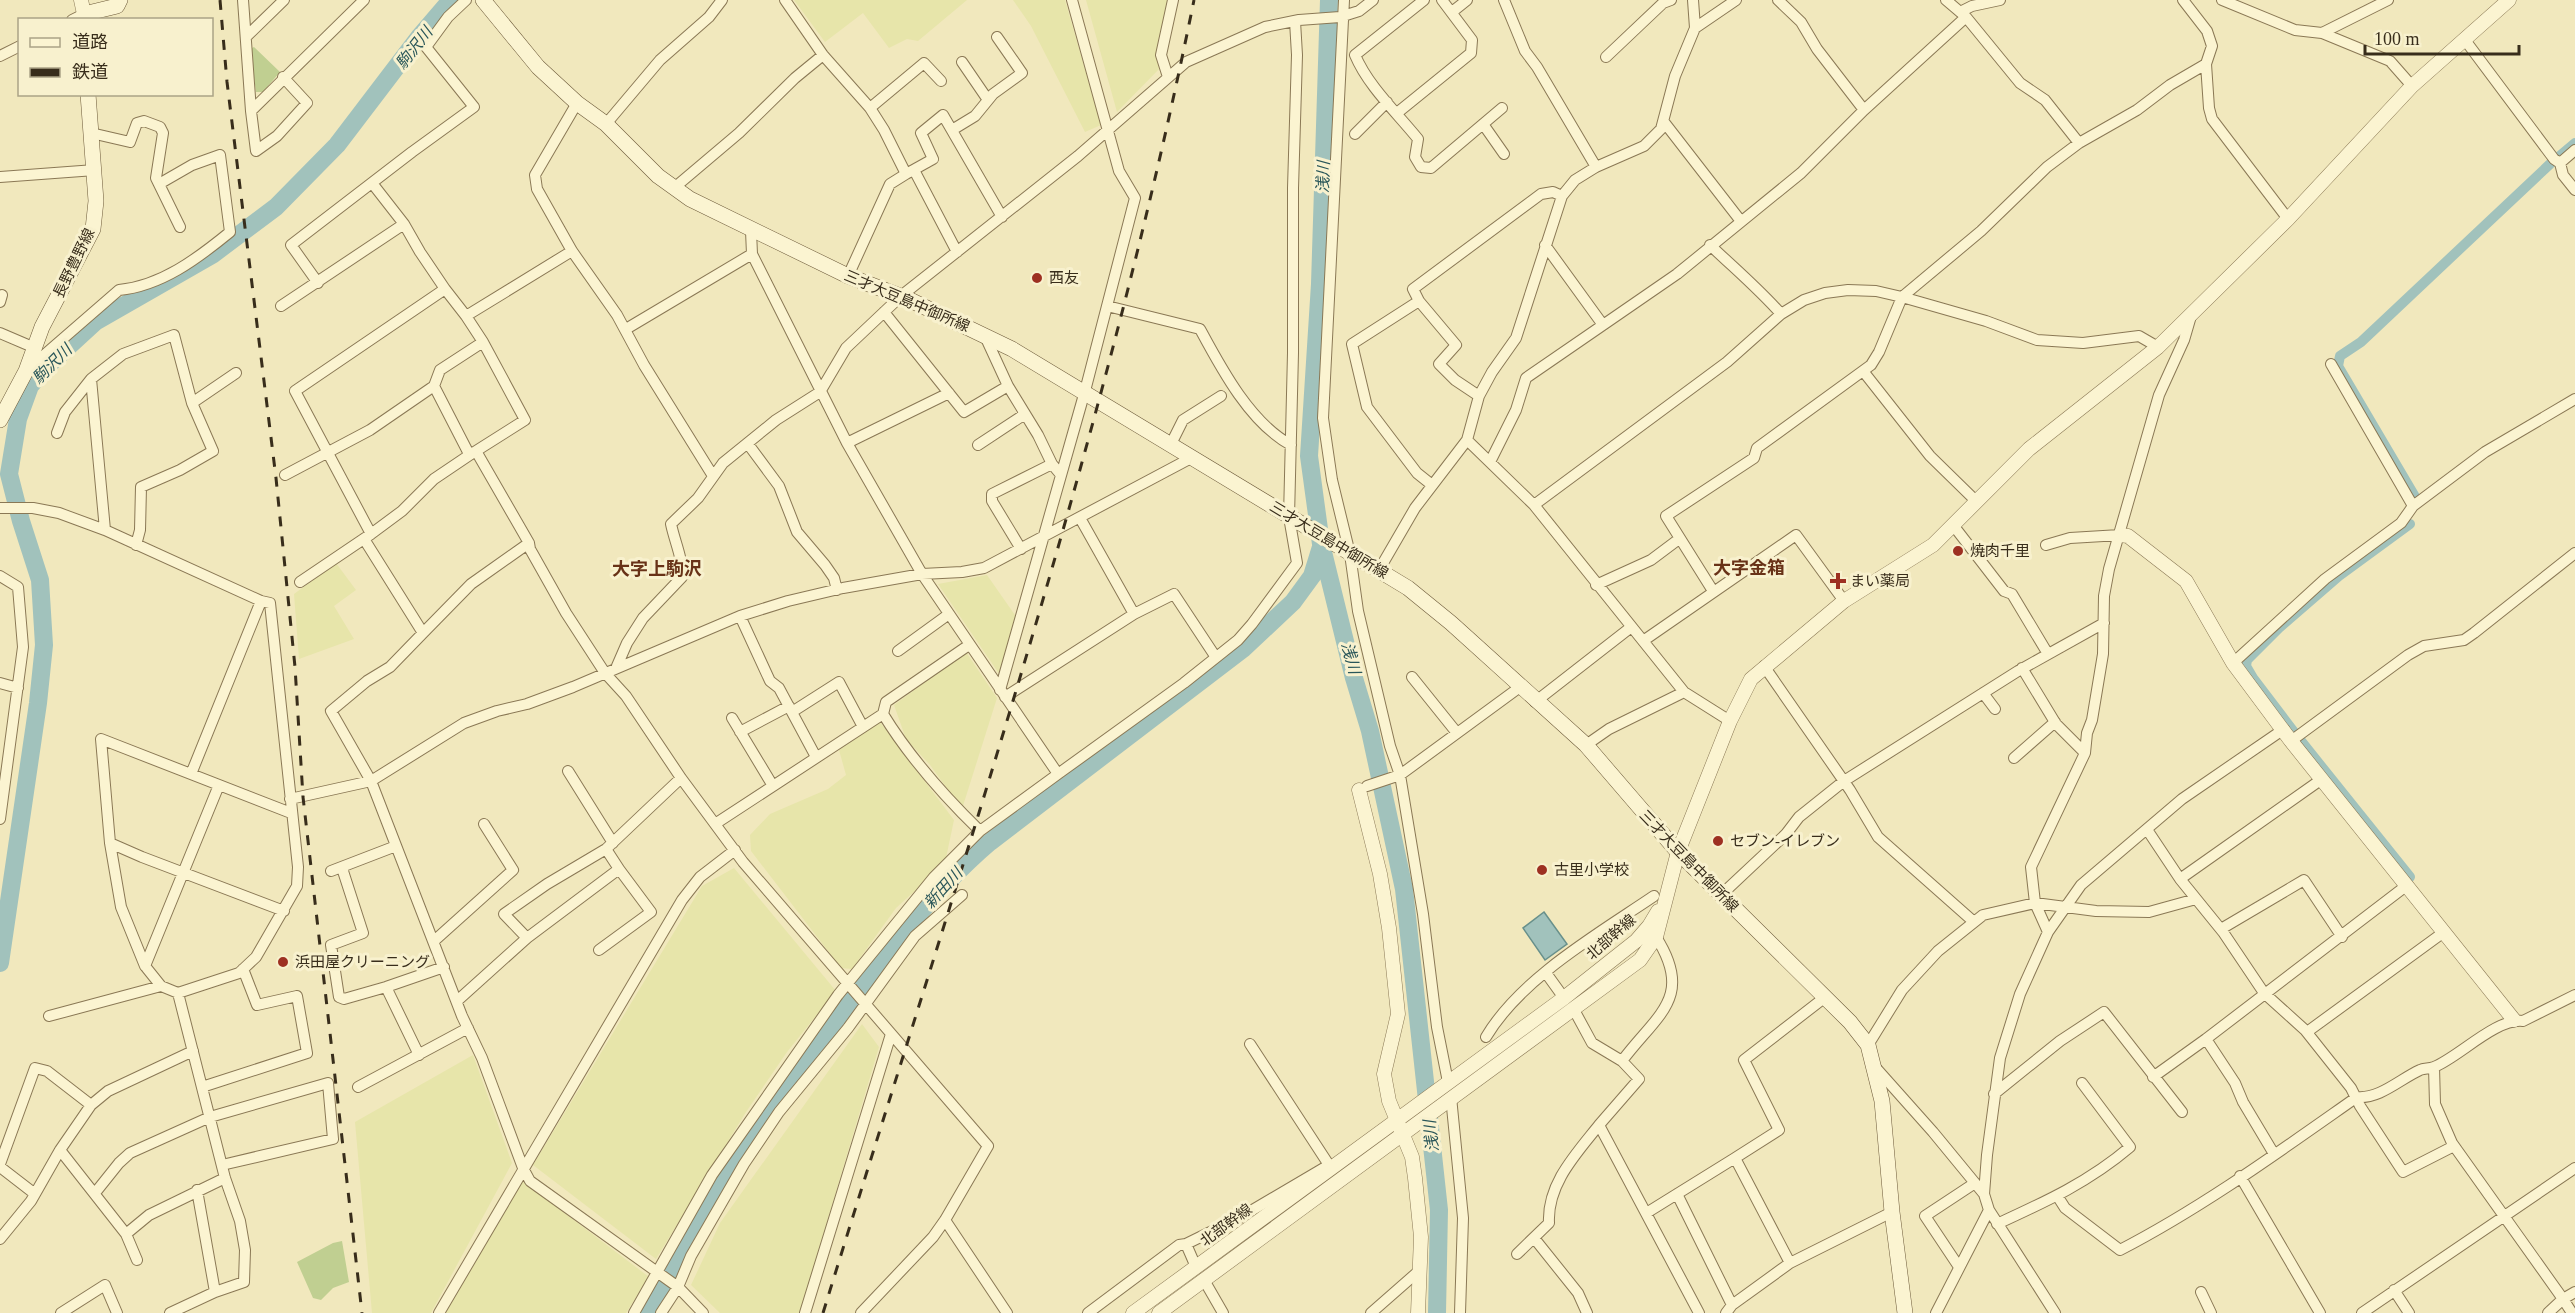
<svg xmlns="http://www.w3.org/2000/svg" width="2575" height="1313" viewBox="0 0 2575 1313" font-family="'Times New Roman','Noto Sans JP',serif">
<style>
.farmland{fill:#e7e5aa}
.green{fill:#c0cf91}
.water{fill:#a1c2bc;stroke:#68908b;stroke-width:1.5}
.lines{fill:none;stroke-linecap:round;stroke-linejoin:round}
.canal{stroke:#a1c2bc;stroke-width:10}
.river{stroke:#a1c2bc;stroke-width:18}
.minor-casing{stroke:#8a7855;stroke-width:12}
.tertiary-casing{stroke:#8a7855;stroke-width:15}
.secondary-casing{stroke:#6c5939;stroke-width:16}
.minor{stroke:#fbf4d1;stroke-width:10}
.tertiary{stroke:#fbf4d1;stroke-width:14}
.secondary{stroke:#fbf4d1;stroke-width:15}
.rail{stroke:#382d1b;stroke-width:3;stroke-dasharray:10 10;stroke-linecap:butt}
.poi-dot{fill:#9d3021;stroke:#f8f1ce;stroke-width:2}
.labels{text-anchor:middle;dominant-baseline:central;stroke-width:6;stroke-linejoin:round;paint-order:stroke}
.street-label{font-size:15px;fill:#382d1b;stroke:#f8f1ce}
.poi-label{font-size:15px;fill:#382d1b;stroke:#f8f1ce;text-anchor:start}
.water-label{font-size:16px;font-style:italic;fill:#295659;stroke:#f8f1ce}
.quarter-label{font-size:18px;font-weight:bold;fill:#683217;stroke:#f8f1ce}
</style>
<rect width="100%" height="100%" fill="#f1e8bd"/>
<!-- farmland -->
<path class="farmland" d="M794,0h173l-49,41 -11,-2 -18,9 -26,-35 -38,29z
M1013,0h52l36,125 -16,7 -54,-106z
M1086,0h89l-10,63 -48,49z
M336,563l20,27 -22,16 20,33 -55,20 -5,-65z
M987,575l30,43 -15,60 -64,-94z
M966,652l31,46 -35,111 -32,-44 -24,-26 -12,-34z
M880,722l74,98 -8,38 -19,22 -31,28 -44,61 -11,-1 -90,-117 -1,-16 20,-21 58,-25 18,-14 -7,-25z
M734,868l102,123 -49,61 -41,60 -90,147 -123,-94 169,-279z
M862,1024l17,23 -79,266h-80l-29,-28 29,-62z
M473,1055l39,108 -81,150h-59l-17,-191z
M521,1180l128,97 -23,36h-184z"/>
<!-- green -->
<path class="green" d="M254,47l26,25 -17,20h-7l-6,-43z
M342,1241l7,41 -16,6 -12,12 -8,-2 -16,-36 36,-19z"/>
<!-- water -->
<path class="water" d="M1544,912l23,32 -22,16 -22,-32z"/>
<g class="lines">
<!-- canal -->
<path class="canal" d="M2417,500l-79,-134 2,-10 21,-14 189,-178 25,-21
M2294,732l-41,-54 -7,-12 1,-6 32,-32 60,-52 71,-52
M2301,741l109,136"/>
<!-- river -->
<path class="river" d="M1329,0l-9,284 -11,172 12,88 33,134 16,53 34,158 35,321 -2,103
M0,963l38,-260 6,-58 -4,-65 -19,-59 -12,-47 9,-55 12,-33 16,-19 49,-45 117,-67 64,-48 61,-62 83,-109 31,-36
M649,1313c24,-39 43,-80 67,-120 30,-51 66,-98 101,-146 53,-72 105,-147 173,-205l254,-194 49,-46 19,-26 9,-29"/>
<!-- minor casing -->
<g class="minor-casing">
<path id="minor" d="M243,0l8,111 113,-111
M785,0l38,55 47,53 14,22 22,44 27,-15 -12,-26 22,-18 59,102
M1344,0l-21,418 9,62 18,74 8,57 32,135 10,29 23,139 14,113 11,55
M1424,0l-69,55c13,31 42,58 63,84l-3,18 6,10 10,1 71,-60
M1504,0l21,51 12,16 59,100
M1778,0l23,22 16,27 47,61
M2183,0l24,31 5,15 -6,18 3,44 3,11 76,100
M2222,0l73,30 27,3 68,28 22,25
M1452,12l15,-12
M1960,12l12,-6 28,-6
M1966,17l54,66 25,17 34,43
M72,20l12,-6
M1695,28l41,-28
M2322,33l66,-33
M247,36l37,-36
M2465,40l89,119 6,4 15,-13
M0,56l20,-10
M1606,57l57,-54 8,-3
M962,62l26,38
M1168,77l-7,-22 12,-55
M577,103l-42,72 2,14 35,62 45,64 27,50 69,111
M870,108l54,-45 17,18
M251,111l5,40 21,-15 30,-33 -24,-26
M1397,113l74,-60 1,-13 -30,-40
M1664,122l76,98
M606,124l54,-64 49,-43 13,-17
M1483,124l21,30
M952,130l23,-14 18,-22 29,-21 -25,-36
M91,133l39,9 7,-19 7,-2 16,6 3,6 -7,45 24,49
M1355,134l32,-32
M2560,163l3,12 12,15
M914,170l43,82
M0,177l95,-7
M674,188l65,-55 56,-55 28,-23
M751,231l1,23 95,189 75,131 136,200 -78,57c-37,-36 -70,-73 -97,-117l3,-12 83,-57
M1545,245l58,80 74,-51 124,-101 63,-63 102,-93 -20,-17
M1710,245c24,23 49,44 71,69
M572,251l-106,65 17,26 42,78 -49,31 53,92 1,6 36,64 39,60 21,23 55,82 62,84 245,284 -43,74 -12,17 -72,76
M848,276l42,-92 16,-10
M318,283l-27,-38 121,-93 62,-45 -48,-60 22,-30 18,-17
M445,289l21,27
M1419,301l-67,43 15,63 50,66 15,12
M0,302l2,-7
M281,306l123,-82
M1107,306l93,23c21,39 50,94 91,116
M884,312l80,100 44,-26 -24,-52
M626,329l126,-75
M0,333l35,15
M28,369l91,-79c42,-4 78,-31 111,-58l-10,-77 -28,10 -33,19
M1863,371l67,85 47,46
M434,386l6,-16 43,-28
M1008,386l30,49 14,29
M1479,396l-24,-16 -16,-16 17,-19 -37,-44 -6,-12 128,-95 12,-2 9,4
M192,403l44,-30
M57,433l8,-21 26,-33
M1467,440l67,65 150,187 46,29
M847,443l102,-50
M748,444l31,42 18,46 28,33 9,13 3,12
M1171,444l12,-24 38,-24
M978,445l47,-31
M1490,462l26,-52 10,-32 77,-53
M285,475l85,-45 64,-44 35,68
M1534,505l193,-143 54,-48 23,-14 21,-7 23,-3 28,1 26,6 84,24 51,19 46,3 56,-7 19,11
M2413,506l72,-54 90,-53
M0,508h33l26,5 46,17 156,71 9,2 28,264 -1,19 -41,71 -17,16 -61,20 -17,-7 -16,-20 -24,-59 -11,-64 -9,-104 190,74
M1080,518l54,96
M1953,525l51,66 8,3 36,60
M105,530l-14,-151 32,-25 51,-19 18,68 21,48 -33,19 -39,17 -1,43 -4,15
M371,534l31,-23 32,-32 40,-27
M364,539l59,94 48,-49 58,-41
M2046,545l24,-7 50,-3
M1021,549l-29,-48v-7l60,-30 9,11
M1379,570l36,-62 52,-68 12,-44 13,-24 24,-34 46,-142 13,-16 21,-13 48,-21 17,-17 14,-53 20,-48 -2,-28
M0,576l18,11 5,60 -23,172
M300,582l71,-48 -76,-143 150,-102 -25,-37 -16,-28 -32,-41
M1596,585l55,-25 28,-21
M1713,591l-47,-75 88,-58 3,-10 114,-83 8,-13 23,-55 79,-66 66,-64 32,-24 58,-33 33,-25 36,-21
M740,616l30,65 9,7 37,69
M423,633l-33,34 -23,14 -36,30 40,70 91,235 20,42 41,110 7,13 148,106 25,26
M1643,641l153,-106 48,66
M898,651l51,-37
M2233,663l92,-84 76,-56 12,-17 -82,-142
M617,666l10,-23 16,-25 39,-41c1,-19 -7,-34 -11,-53l27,-26 25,-35 53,-43 44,-28 26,-44 55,-52 177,-140 108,-94 79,-35 34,-7 41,-3 19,-6 14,-11
M1764,666l86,124 28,47 96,85
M2022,668l34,56 29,29
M1412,677l45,56
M0,683l18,5
M1000,690l85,-299 50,-193 -16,-27 -47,-171
M1983,693l12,16
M1005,697l129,-83 40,-20 41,62
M1535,702l95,-74
M792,712l47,-30 24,45
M732,718l41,68
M740,732l49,-26
M2291,741l117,-86 16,-9 40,-6 10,-7 101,-80
M1586,745l23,-16 75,-37
M2014,758l41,-36
M568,771l45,72
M191,774l70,-173
M1058,774l126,-91 54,-43 14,-16 45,-61 -8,-46 4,-164v-165l4,-133 -2,-34
M1367,786l33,-11 120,-88
M290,799l81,-18 93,-58 33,-12 30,-7 46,-17 167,-71 48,-15 55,-13 79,-14 40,-2 22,-4 209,-111
M715,824l168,-110
M2148,831l32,48 43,53 41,61 41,37 46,58 9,18 43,66 51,-26
M110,843l32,14 142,54
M342,868l21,65 -32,12 8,52 5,2 42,-12 58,-20
M331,871l65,-25
M2180,879l142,-100
M1721,895l65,-61 13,-17 45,-36 174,-110 86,-48
M2221,929l83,-49 38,57
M2048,932l-13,-29 -4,-36 54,-114 2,-20 5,-13 11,-66 1,-58 5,-27 50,-174 25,-55 7,-24
M1656,937c39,61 0,78 -34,124l17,18 -40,46 100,188
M527,938l-23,-24 43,-30 59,-35 75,-71
M434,941l79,-71 -29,-46
M599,950l52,-38 -32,-43
M145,966l74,-181
M1546,973l18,25
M386,987l33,68
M457,1001l70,-63 92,-69 -13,-20
M1573,1008l19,35 30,18
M49,1016l112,-30
M2307,1032l137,-100
M1486,1037c35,-59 112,-103 168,-141
M2206,1039l29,44 8,19 31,52
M1868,1045l34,-55 36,-39 45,-36 52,-12 61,8 53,1 47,-13
M2434,1067l1,37 17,39 111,156 -15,14
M1876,1068l57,64 51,62
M2153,1077l53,-38 200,-153
M202,1087l105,-34 -10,-57 -40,9 -14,-36
M358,1087l110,-59
M1994,1094l66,-53 44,-29 78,100
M1451,1097l12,121 -3,95
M60,1150l66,84 11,26
M0,1164l35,-96 12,3 44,34
M0,1167l35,27
M2240,1176l80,137
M197,1190l18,102
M95,1193l24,-30 11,-10 80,-36 118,-34 5,56 -111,26
M1677,1194l55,111
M2058,1197l7,11 55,42c83,-43 160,-99 237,-153 23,2 43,-18 63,-27 4,-2 9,-1 14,-3 25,-10 62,-49 89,-46l52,-26
M1648,1212l87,-54
M945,1220l62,93
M1997,1224c48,-22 92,-42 133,-77l-48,-64
M126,1234l23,-19 76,-37
M1534,1238l44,55 9,20
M0,1239l31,-38 29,-51 31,-45 17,-14 85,-40
M1186,1244l10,23
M1517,1254l32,-31c-2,-39 27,-69 50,-98
M1790,1263l-55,-105 44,-28 -35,-70 80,-62
M1959,1267l-34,-51 50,-33
M1204,1280l19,33
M2394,1290l15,23
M2201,1292l10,21
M61,1313l44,-28 12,28
M170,1313l45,-21 29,-10 1,-32 -5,-29 -15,-43 -47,-185
M439,1313l243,-413 18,-23 35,-27
M634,1313l78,-138 126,-180 96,-118 46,-46
M661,1313l17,-26 13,-31 53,-92 35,-52 69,-84 67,-92 47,-41
M805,1313l86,-279
M1088,1313l91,-68 7,-1 53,-26 90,-53 -79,-121
M1371,1313l49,-43
M1726,1313l6,-8 58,-42 102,-51
M1936,1313l53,-103
M2055,1313l-66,-103 -5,-16 3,-39 13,-97 20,-64 28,-62 33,-47 101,-86 102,-70
M2362,1313l213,-145
M2572,1313l-9,-14 12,-7"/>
</g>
<!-- tertiary casing -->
<g class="tertiary-casing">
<path id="tertiary" d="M81,0l3,14
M2120,535l8,1 58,45 47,82 58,78 223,279
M1359,790l21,84 9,54 9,86 -14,60 5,27 23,56 3,21 6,59 -3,76
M1133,1313l431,-315 72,-57 13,-15 9,-15
M1159,1313l481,-353 16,-23 22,-85 52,-131 21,-42 93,-78 89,-56 96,-96 129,-102 130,-128 124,-133 97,-86"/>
</g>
<!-- secondary casing -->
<g class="secondary-casing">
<path id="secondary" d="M483,0l55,67 39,36 29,21 52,52 32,23 158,77 60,23 104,50 396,239 43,35 135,122 92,107 172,170 18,23 14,56 10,111 13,101
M85,20l-1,-6 33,-8 3,-6
M0,420l26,-49 16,-44 51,-98 3,-28 -8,-107"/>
</g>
<!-- minor -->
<use href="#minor" class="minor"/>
<!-- tertiary -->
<use href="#tertiary" class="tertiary"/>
<!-- secondary -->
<use href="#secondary" class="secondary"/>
<!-- rail -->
<path class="rail" d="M220,0l7,82 49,396 19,189 8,130 59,516
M823,1313c134,-435 281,-867 371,-1313"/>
</g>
<!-- markers -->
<g class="poi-dot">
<circle cx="1037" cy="278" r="6"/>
<circle cx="1958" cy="551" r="6"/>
<path d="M1835 572h6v6h6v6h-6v6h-6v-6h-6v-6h6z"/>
<circle cx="1718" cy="841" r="6"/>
<circle cx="1542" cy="870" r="6"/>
<circle cx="283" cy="962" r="6"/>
</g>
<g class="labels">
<!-- street labels -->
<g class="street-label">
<text transform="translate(74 263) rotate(-64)">長野豊野線</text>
<text transform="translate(907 301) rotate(23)">三才大豆島中御所線</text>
<text transform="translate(1329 540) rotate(31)">三才大豆島中御所線</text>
<text transform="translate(1689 861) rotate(46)">三才大豆島中御所線</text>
<text transform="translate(1611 937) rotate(-41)">北部幹線</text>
<text transform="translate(1226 1225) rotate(-36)">北部幹線</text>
</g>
<!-- poi labels -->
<g class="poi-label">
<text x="1049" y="278">西友</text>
<text x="1970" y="551">焼肉千里</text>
<text x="1850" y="581">まい薬局</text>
<text x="1730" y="841">セブン-イレブン</text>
<text x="1554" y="870">古里小学校</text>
<text x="295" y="962">浜田屋クリーニング</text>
</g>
<!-- water labels -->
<g class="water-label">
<text transform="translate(414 48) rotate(-52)">駒沢川</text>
<text transform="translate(1323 177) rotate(-88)">浅川</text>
<text transform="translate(52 364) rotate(-45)">駒沢川</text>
<text transform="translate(1351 658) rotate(75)">浅川</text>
<text transform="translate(943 888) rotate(-48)">新田川</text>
<text transform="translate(1431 1136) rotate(-96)">浅川</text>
</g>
<!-- quarter labels -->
<g class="quarter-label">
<text x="1749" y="568">大字金箱</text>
<text x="657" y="569">大字上駒沢</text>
</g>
</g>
<!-- legend -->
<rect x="18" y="18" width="195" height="78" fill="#f8f1ce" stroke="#aba386" stroke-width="1.5"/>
<rect x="30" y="38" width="30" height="9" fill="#fbf4d1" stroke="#aba386" stroke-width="1.5"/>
<text x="72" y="48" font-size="18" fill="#382d1b">道路</text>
<rect x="30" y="68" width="30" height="9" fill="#382d1b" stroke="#aba386" stroke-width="1.5"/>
<text x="72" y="78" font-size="18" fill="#382d1b">鉄道</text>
<!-- scale -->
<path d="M2365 45v9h154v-9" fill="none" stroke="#382d1b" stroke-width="3"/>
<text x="2374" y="45" font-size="18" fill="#382d1b" stroke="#f8f1ce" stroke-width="4.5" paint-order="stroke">100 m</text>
</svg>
